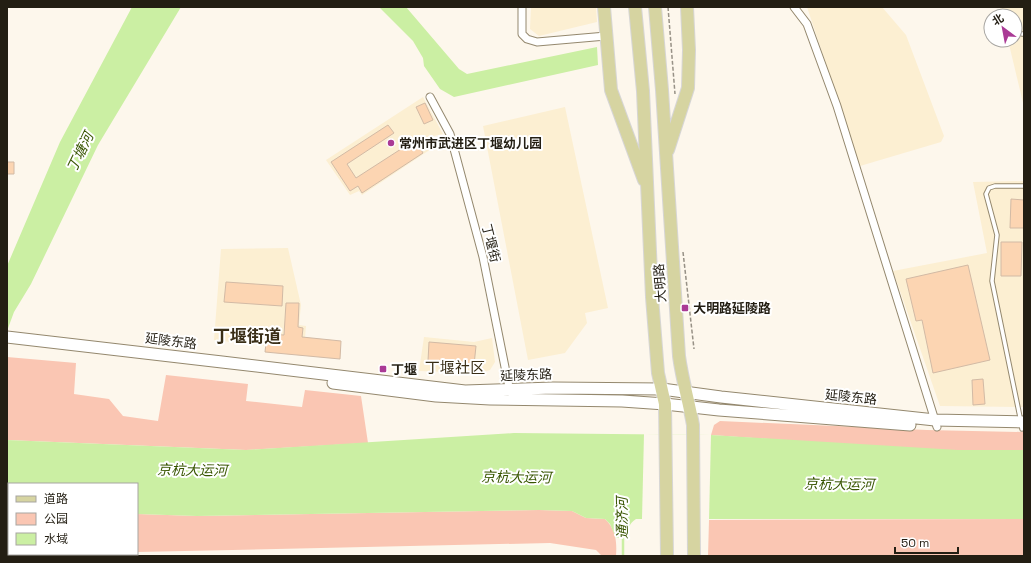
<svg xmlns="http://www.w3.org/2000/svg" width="1031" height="563" viewBox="0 0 1031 563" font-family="'Space Grotesk','Noto Sans SC',sans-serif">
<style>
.built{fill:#fcefd2}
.green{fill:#fac6b3}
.water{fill:#cbefa3}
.pier{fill:#fdf7ec}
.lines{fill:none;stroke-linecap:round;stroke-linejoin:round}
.stream{stroke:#cbefa3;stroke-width:2.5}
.building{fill:#fcd5b2;stroke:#d2baa5}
.lane-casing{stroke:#94886e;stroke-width:5.5}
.street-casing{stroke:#94886e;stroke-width:9}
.secondary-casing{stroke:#94886e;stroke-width:13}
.primary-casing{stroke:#d7d6d5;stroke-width:14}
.path{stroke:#979186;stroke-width:1.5;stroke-dasharray:4 2;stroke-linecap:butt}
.lane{stroke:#fff;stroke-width:3.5}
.street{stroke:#fff;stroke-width:7}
.secondary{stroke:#fff;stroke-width:11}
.primary{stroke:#d6d4a1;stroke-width:12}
.poi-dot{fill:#aa3a95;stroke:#fff;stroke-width:1.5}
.labels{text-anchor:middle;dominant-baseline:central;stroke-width:4;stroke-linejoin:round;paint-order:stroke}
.poi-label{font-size:13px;font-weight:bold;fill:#231e13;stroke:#fff;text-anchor:start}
.street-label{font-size:13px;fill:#231e13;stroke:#fff}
.water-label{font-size:14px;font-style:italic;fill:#385500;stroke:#fff}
.quarter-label{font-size:15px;fill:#392e17;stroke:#fff}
.district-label{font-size:17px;font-weight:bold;fill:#392e17;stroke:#fff}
</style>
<rect width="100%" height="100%" fill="#fdf7ec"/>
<!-- built -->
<path class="built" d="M531,7h65l1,15 -58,14 -9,-7z
M807,7h75l24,28 38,101 -3,6 -81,24z
M1000,7h24v100l-16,-67h7v-24h-13z
M423,97l20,37 -14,3 2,12 -69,46 -3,-4 -9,4 -24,-35z
M565,107l43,201 -23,5 2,10 -22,30 -37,7 -45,-234z
M1024,181v226l-84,-1 -47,-135 94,-18 -14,-71z
M288,248l13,57 -2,20 7,1 -1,12 -37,-4 -2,12 -52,-6 7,-91z
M424,337l50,5 18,-4 3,24 -5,8 -9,3 -62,-2z"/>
<!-- green -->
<path class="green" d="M7,357l69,6 -2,31 35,5 14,17 35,5 8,-46 82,9 -2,17 56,6 3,-17 56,6 7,47 -122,7 -239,-10z
M720,421l207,9 97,2v18l-69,2 -244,-17 3,-10z
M539,510l33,1 14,7 19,1c11,10 12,23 11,37h-14l-6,-6 -46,-7 -413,9v-38l60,2z
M1024,519v37h-316l1,-36z"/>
<!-- water -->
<path class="water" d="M132,7h49l-83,138 -67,139 -17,28 -7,19v-65l53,-124z
M379,7h27l53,62 8,5 130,-27 1,18 -144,32 -14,-8 -16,-23 -1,-8 -10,-17z
M514,433l197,2 247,15h66v69h-388c-7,4 -8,11 -10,18l-10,1 -6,-14 -5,-5 -19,-1 -14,-7 -33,-1 -342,6 -60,-2v-30h-128v22h-2v-66l239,10z"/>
<!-- pier -->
<path class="pier" d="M644,434l67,1 -2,85 -67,-1z"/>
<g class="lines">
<!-- stream -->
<path class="stream" d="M623,536v20"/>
</g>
<!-- building -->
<path class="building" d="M425,103l8,17 -9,4 -8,-17z
M388,125l6,8 -47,31 9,14 59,-38 8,13 -61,40 -4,-7 -8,5 -19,-29z
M7,162h7v12h-7z
M1011,199l13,1v28h-14z
M1001,242h21l-1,34h-20z
M968,265l22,95 -57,13 -11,-53 -6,1 -10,-42z
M226,282l57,4 -1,20 -58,-4z
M286,303h13l-1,24 5,1 -1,9 39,4 -1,18 -75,-7 2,-18 17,1z
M429,342l47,4 -2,19 -46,-4z
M983,379l2,25 -12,1 -1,-25z"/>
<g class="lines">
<!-- lane casing -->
<g class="lane-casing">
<path id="lane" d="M1022,34h2
M1022,429l-1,-7 -29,-141 5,-46 -11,-41 3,-6 6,-2h29"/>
</g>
<!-- street casing -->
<g class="street-casing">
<path id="street" d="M522,7v27l5,5 10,3 69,-6
M794,7l13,17 30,82 100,321
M430,97l20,37 33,123 27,135"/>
</g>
<!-- secondary casing -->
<g class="secondary-casing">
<path id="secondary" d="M7,337l215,25 243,29 88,-3 109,1 59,8 214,23 89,2
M333,383l103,13 54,3 132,2 43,3 54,6 191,15
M7,526h2
M99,554h1"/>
</g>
<!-- primary casing -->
<g class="primary-casing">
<path id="primary" d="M604,7l7,83 33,90
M635,7l8,84 9,206 6,76 7,31 2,152
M655,7l7,83 17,266c3,23 10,46 14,69l1,131
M668,150l20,-62 1,-38 -2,-43"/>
</g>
<!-- path -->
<path class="path" d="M668,7l7,87
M683,252l11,97"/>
<!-- lane -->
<use href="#lane" class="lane"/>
<!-- street -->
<use href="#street" class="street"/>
<!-- secondary -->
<use href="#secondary" class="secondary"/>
<!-- primary -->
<use href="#primary" class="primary"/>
</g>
<!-- markers -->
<g class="poi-dot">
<circle cx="391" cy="143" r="4"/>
<rect x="681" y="304" width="8" height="8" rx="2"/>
<rect x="379" y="365" width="8" height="8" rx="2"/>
</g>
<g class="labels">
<!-- poi labels -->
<g class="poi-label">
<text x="399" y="143">常州市武进区丁堰幼儿园</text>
<text x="693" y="308">大明路延陵路</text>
<text x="391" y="369">丁堰</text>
</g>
<!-- street labels -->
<g class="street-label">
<text transform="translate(491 243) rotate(76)">丁堰街</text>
<text transform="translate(660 283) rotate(-94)">大明路</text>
<text transform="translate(171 341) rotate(7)">延陵东路</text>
<text transform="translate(526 375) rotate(-2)">延陵东路</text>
<text transform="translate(851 397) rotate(6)">延陵东路</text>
</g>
<!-- water labels -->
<g class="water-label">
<text transform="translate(80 152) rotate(-64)">丁塘河</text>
<text transform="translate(192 470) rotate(1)">京杭大运河</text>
<text transform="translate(516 477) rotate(1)">京杭大运河</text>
<text transform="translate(839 484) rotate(1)">京杭大运河</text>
<text transform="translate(622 518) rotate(-91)">通济河</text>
</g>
<!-- quarter labels -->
<g class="quarter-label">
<text x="455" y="367">丁堰社区</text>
</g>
<!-- district labels -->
<g class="district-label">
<text x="247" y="336">丁堰街道</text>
</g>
</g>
<!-- border -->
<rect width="1031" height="563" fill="none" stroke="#231e13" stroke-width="16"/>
<!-- legend -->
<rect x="8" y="483" width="130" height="72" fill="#ffffff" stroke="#a7a5a1"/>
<rect x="16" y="496" width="20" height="6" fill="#d6d4a1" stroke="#a7a5a1"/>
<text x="44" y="503" font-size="12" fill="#231e13">道路</text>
<rect x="16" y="513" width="20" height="12" fill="#fac6b3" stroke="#a7a5a1"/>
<text x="44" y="523" font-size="12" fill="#231e13">公园</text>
<rect x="16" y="533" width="20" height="12" fill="#cbefa3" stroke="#a7a5a1"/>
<text x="44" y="543" font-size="12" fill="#231e13">水域</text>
<!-- north arrow -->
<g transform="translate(1003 28) rotate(328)"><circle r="19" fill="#ffffff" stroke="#a7a5a1"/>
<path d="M0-3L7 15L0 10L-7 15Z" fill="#aa3a95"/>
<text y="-6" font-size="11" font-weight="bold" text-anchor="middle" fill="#231e13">北</text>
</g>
<!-- scale -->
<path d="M895 547v6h63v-6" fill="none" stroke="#231e13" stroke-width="2"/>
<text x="901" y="547" font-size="12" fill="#231e13" stroke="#ffffff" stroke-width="3" paint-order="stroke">50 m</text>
</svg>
